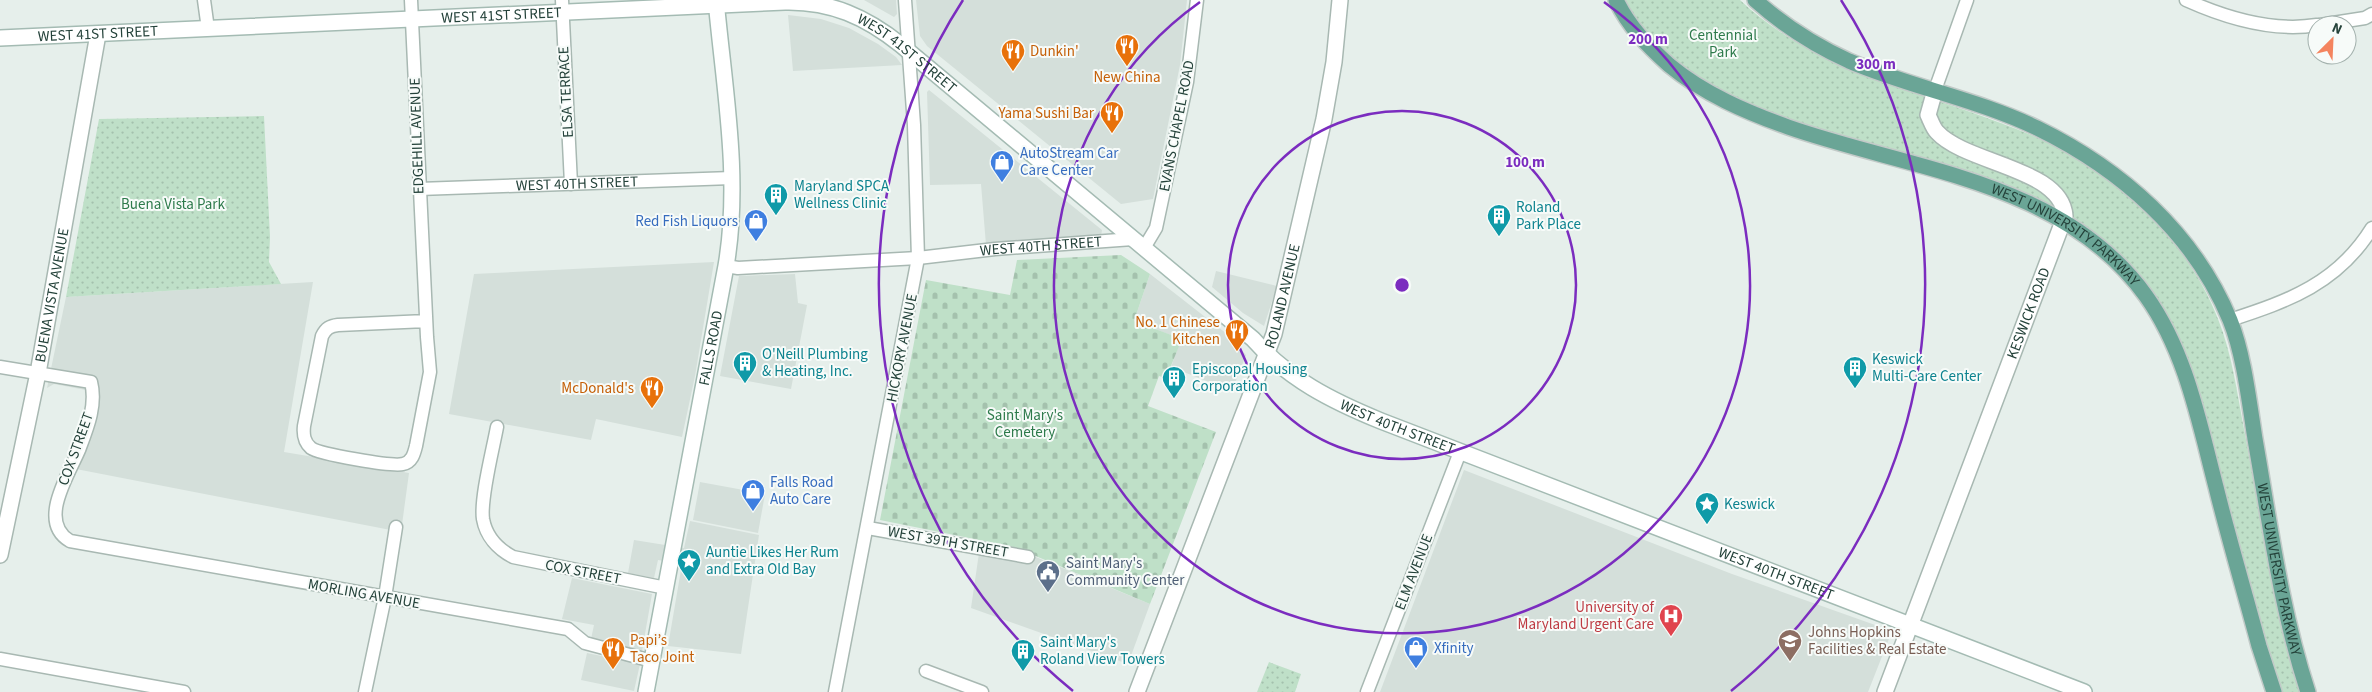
<svg xmlns="http://www.w3.org/2000/svg" width="2372" height="692" viewBox="0 0 2372 692" font-family="'Source Sans 3',sans-serif">
<style>
.built{fill:#d4dfda}
.cemetery{fill:url(#cemetery-stones)}
.park{fill:url(#park-dots)}
.lines{fill:none;stroke-linecap:round;stroke-linejoin:round}
.minor-casing{stroke:#a8b8b2;stroke-width:15}
.tertiary-casing{stroke:#a8b8b2;stroke-width:18}
.secondary-casing{stroke:#a4bbb3;stroke-width:18}
.primary-casing{stroke:#c2cac8;stroke-width:18}
.minor{stroke:#fff;stroke-width:12}
.tertiary{stroke:#fff;stroke-width:15}
.secondary{stroke:#fff;stroke-width:15}
.primary{stroke:#6aa596;stroke-width:15}
.ring{fill:none;stroke:#7b2cbf;stroke-width:2.5}
.labels{text-anchor:middle;dominant-baseline:central;stroke-width:4;stroke-linejoin:round;paint-order:stroke}
.street-label{font-size:15px;fill:#24423a;stroke:#f7fbf9}
.park-label{font-size:15px;fill:#2d7a4b;stroke:#f7fbf9}
.food-label{font-size:15px;fill:#c56008;stroke:#f7fbf9;text-anchor:end}
.shop-label{font-size:15px;fill:#366cbe;stroke:#f7fbf9;text-anchor:start}
.culture-label{font-size:15px;fill:#0d838f;stroke:#f7fbf9;text-anchor:start}
.service-label{font-size:15px;fill:#4e5e75;stroke:#f7fbf9;text-anchor:start}
.health-label{font-size:15px;fill:#be3a42;stroke:#f7fbf9;text-anchor:end}
.education-label{font-size:15px;fill:#785e54;stroke:#f7fbf9;text-anchor:start}
.centre{fill:#7b2cbf;stroke:#f7fbf9;stroke-width:2.5}
.ring-label{font-size:15px;text-anchor:middle;font-weight:bold;fill:#7b2cbf;stroke:#f7fbf9;stroke-width:4;stroke-linejoin:round;paint-order:stroke}
</style>
<defs>
<pattern id="cemetery-stones" width="16" height="16" patternUnits="userSpaceOnUse" patternTransform="scale(1.25)"><rect width="16" height="16" fill="#bfe0c8"/><path d="M2 7V4a2 2 0 0 1 4 0v3zM10 15v-3a2 2 0 0 1 4 0v3z" fill="#a4c1ad"/></pattern>
<pattern id="park-dots" width="8" height="8" patternUnits="userSpaceOnUse" patternTransform="scale(1.25)"><rect width="8" height="8" fill="#bfe0c8"/><path d="M2 2h.1M6 6h.1" fill="none" stroke="#a4c1ad" stroke-width="1.8" stroke-linecap="round"/></pattern>
</defs>
<rect width="100%" height="100%" fill="#e6efeb"/>
<!-- built -->
<path class="built" d="M864,0h32l1,14 -3,3z
M916,0h271l-7,65 -27,134 -32,5 -194,-158 -7,-10z
M788,15l33,4 28,9 29,16 18,13 6,8 -109,6z
M929,90l173,140 -1,6 -115,9 -5,-61 -51,1 -3,-93z
M714,262l-19,114 -13,61 -86,-18 -5,21 -142,-26 25,-140z
M1216,271l61,15 -13,40 -21,-13 -31,-26z
M795,274l3,29 9,2 -16,84 -71,-13 19,-100z
M1150,274l77,60 19,21 -14,36 -61,-24 10,-28 -47,-18z
M313,282l-29,170 125,21 -8,59 -325,-63 15,-78 -37,-7 -7,4 19,-91z
M1464,470l268,104 160,57 -24,61h-488z
M700,482l65,12 -7,39 -65,-13z
M690,521l69,14 -18,119 -73,-8 14,-82 -24,-4 -4,18 -26,-5 6,-33 50,8z
M979,553l52,2 119,49 -22,60 -157,-56z
M572,578l80,16 -10,57 -51,-12 3,-14 -32,-6z
M587,653l53,11 -6,27 -53,-11z"/>
<!-- cemetery -->
<path class="cemetery" d="M1121,255l29,19 -16,47 48,18 -16,39 -7,-2 -11,30 68,26 -66,172 -136,-57 -134,-27 46,-240 84,15 7,-35z"/>
<!-- park -->
<path class="park" d="M1621,0h119c80,76 193,93 291,135 80,35 155,101 187,184 14,35 19,73 26,110 8,45 17,90 25,135 8,43 16,87 31,128h-21l-125,-392c-30,-44 -55,-63 -100,-91 -59,-20 -117,-39 -176,-58 -89,-30 -213,-59 -257,-151z
M264,116l6,121 -1,25 12,22 -215,13 33,-178z
M1269,662l32,12 -6,18h-38z"/>
<g class="lines">
<!-- minor casing -->
<g class="minor-casing">
<g id="minor">
<path d="M204,0l4,29"/>
<path d="M411,0l16,337 3,35 -14,74c-2,8 -4,16 -13,18 -10,3 -84,-10 -92,-16 -7,-6 -8,-13 -7,-22l18,-90c4,-8 8,-10 16,-11l88,-4"/>
<path d="M562,0l9,184"/>
<path d="M2186,0c40,18 88,32 131,25"/>
<path d="M2320,25l45,-7 7,-4"/>
<path d="M1935,90l32,-90"/>
<path id="s1" d="M419,189l313,-11"/>
<path d="M1144,248l12,-20 31,-146 10,-82"/>
<path id="s2" d="M726,266l12,2 180,-10 77,-9 138,-10"/>
<path d="M2230,320c59,-19 108,-37 142,-92"/>
<path d="M0,367l91,15c6,23 -4,47 -12,68 -10,24 -42,72 -9,91l498,88 17,14 67,18"/>
<path d="M497,427c-4,22 -17,72 -14,92 3,17 15,30 30,38l153,31"/>
<path d="M868,528l160,29"/>
<path d="M0,659l184,33"/>
<path d="M926,671l56,21"/>
<path d="M365,692l20,-95 11,-70"/>
<path d="M835,692l83,-434 -4,-133 -9,-125"/>
<path d="M1367,692l93,-240"/>
</g>
</g>
<!-- tertiary casing -->
<g class="tertiary-casing">
<g id="tertiary">
<path id="s3" d="M0,555l38,-182 60,-339"/>
<path id="s4" d="M1137,692l137,-358 50,-215 10,-57 6,-62"/>
<path id="s5" d="M1885,692l180,-476c-3,-48 -99,-52 -128,-84 -4,-4 -6,-11 -9,-17l7,-25"/>
</g>
</g>
<!-- secondary casing -->
<g class="secondary-casing">
<g id="secondary">
<path id="s6" d="M0,38l785,-36c46,-1 81,15 116,43l352,294c35,40 79,62 128,82l703,271"/>
<path id="s7" d="M646,692l80,-426c15,-88 -2,-178 -10,-266"/>
</g>
</g>
<!-- primary casing -->
<g class="primary-casing">
<g id="primary">
<path id="s8" d="M1616,0c13,27 31,45 53,65 35,29 77,47 119,62 123,43 276,54 358,169 40,56 53,126 70,191 13,53 29,106 43,159l15,46"/>
<path id="s9" d="M1755,0c28,25 59,45 94,61 61,26 128,38 188,67 84,41 157,105 193,192 14,35 19,81 25,119 15,85 26,171 53,253"/>
</g>
</g>
<!-- minor -->
<use href="#minor" class="minor"/>
<!-- tertiary -->
<use href="#tertiary" class="tertiary"/>
<!-- secondary -->
<use href="#secondary" class="secondary"/>
<!-- primary -->
<use href="#primary" class="primary"/>
</g>
<!-- distance rings -->
<g class="ring">
<circle cx="1402" cy="285" r="174"/>
<path d="M1604 2A348 348 0 1 1 1200 2"/>
<path d="M1073 691A523 523 0 0 1 963 0M1841 0A523 523 0 0 1 1731 691"/>
</g>
<!-- icons -->
<defs>
<g id="restaurant-pin" transform="scale(1.25)"><path d="M0 17L-7.5 6A9.5 9.5 0 1 1 7.5 6Z" fill="#e8710a" stroke="#f7fbf9"/><path d="M-5-6h1v4h1v-4h1v4h1v-4h1v5L-1.5 .5V6h-2V.5L-5-1ZM5-6V6H3V1.5H1.5Q1.5-4 5-6Z" fill="#fff"/></g>
<g id="shop-pin" transform="scale(1.25)"><path d="M0 17L-7.5 6A9.5 9.5 0 1 1 7.5 6Z" fill="#3f7fe0" stroke="#f7fbf9"/><path d="M-5-2.5h2.3a2.7 3.5 0 0 1 5.4 0H5L5.5 6h-11ZM-1.5-2.5h3a1.5 2.3 0 0 0-3 0Z" fill="#fff"/></g>
<g id="building-pin" transform="scale(1.25)"><path d="M0 17L-7.5 6A9.5 9.5 0 1 1 7.5 6Z" fill="#0f9aa8" stroke="#f7fbf9"/><path d="M-4-6H4V6H1V3H-1V6H-4ZM-2.5-4.3h1.7v1.8h-1.7ZM.8-4.3h1.7v1.8H.8ZM-2.5-1h1.7V.8h-1.7ZM.8-1h1.7V.8H.8Z" fill="#fff"/></g>
<g id="sight-pin" transform="scale(1.25)"><path d="M0 17L-7.5 6A9.5 9.5 0 1 1 7.5 6Z" fill="#0f9aa8" stroke="#f7fbf9"/><path d="M0-6L1.8-2.2L6-1.7L2.9 1.2L3.7 5.4L0 3.3L-3.7 5.4L-2.9 1.2L-6-1.7L-1.8-2.2Z" fill="#fff"/></g>
<g id="civic-pin" transform="scale(1.25)"><path d="M0 17L-7.5 6A9.5 9.5 0 1 1 7.5 6Z" fill="#5c6f8a" stroke="#f7fbf9"/><path d="M-.6-6.5H3V-4.5H.6V-3L4-1V1h2V6H-6V1h2V-1L-.6-3ZM-1.2 2.5V6h2.4V2.5Z" fill="#fff"/></g>
<g id="hospital-pin" transform="scale(1.25)"><path d="M0 17L-7.5 6A9.5 9.5 0 1 1 7.5 6Z" fill="#e0444e" stroke="#f7fbf9"/><path d="M-5-5h3v3.5h4V-5h3V5h-3V1.5h-4V5h-3Z" fill="#fff"/></g>
<g id="university-pin" transform="scale(1.25)"><path d="M0 17L-7.5 6A9.5 9.5 0 1 1 7.5 6Z" fill="#8d6e63" stroke="#f7fbf9"/><path d="M0-5L7-2L0 1L-7-2ZM-4 1L0 2.5L4 1V4Q0 6-4 4Z" fill="#fff"/></g>
</defs>
<g fill-rule="evenodd">
<use href="#restaurant-pin" x="1127" y="46"/>
<use href="#restaurant-pin" x="1013" y="51"/>
<use href="#restaurant-pin" x="1112" y="113"/>
<use href="#shop-pin" x="1002" y="162"/>
<use href="#building-pin" x="776" y="195"/>
<use href="#building-pin" x="1499" y="216"/>
<use href="#shop-pin" x="756" y="221"/>
<use href="#restaurant-pin" x="1237" y="331"/>
<use href="#building-pin" x="745" y="363"/>
<use href="#building-pin" x="1855" y="368"/>
<use href="#building-pin" x="1174" y="378"/>
<use href="#restaurant-pin" x="652" y="388"/>
<use href="#shop-pin" x="753" y="491"/>
<use href="#sight-pin" x="1707" y="504"/>
<use href="#sight-pin" x="689" y="561"/>
<use href="#civic-pin" x="1048" y="572"/>
<use href="#hospital-pin" x="1671" y="616"/>
<use href="#university-pin" x="1790" y="641"/>
<use href="#shop-pin" x="1416" y="648"/>
<use href="#restaurant-pin" x="613" y="649"/>
<use href="#building-pin" x="1023" y="651"/>
</g>
<g class="labels">
<!-- street labels -->
<g class="street-label">
<text stroke="none"><textPath href="#s6" startOffset="502">WEST 41ST STREET</textPath></text>
<text stroke="none"><textPath href="#s6" startOffset="98">WEST 41ST STREET</textPath></text>
<text stroke="none"><textPath href="#s6" startOffset="922">WEST 41ST STREET</textPath></text>
<text transform="translate(566 92) rotate(-93)">ELSA TERRACE</text>
<text transform="translate(1177 126) rotate(-79)">EVANS CHAPEL ROAD</text>
<text transform="translate(417 136) rotate(-92)">EDGEHILL AVENUE</text>
<text stroke="none"><textPath href="#s1" startOffset="158">WEST 40TH STREET</textPath></text>
<text stroke="none"><textPath href="#s8" startOffset="520">WEST UNIVERSITY PARKWAY</textPath></text>
<text stroke="none"><textPath href="#s2" startOffset="316">WEST 40TH STREET</textPath></text>
<text stroke="none"><textPath href="#s3" startOffset="265">BUENA VISTA AVENUE</textPath></text>
<text stroke="none"><textPath href="#s4" startOffset="422">ROLAND AVENUE</textPath></text>
<text stroke="none"><textPath href="#s5" startOffset="405">KESWICK ROAD</textPath></text>
<text stroke="none"><textPath href="#s7" startOffset="350">FALLS ROAD</textPath></text>
<text transform="translate(902 348) rotate(-79)">HICKORY AVENUE</text>
<text stroke="none"><textPath href="#s6" startOffset="1542">WEST 40TH STREET</textPath></text>
<text transform="translate(76 449) rotate(-70)">COX STREET</text>
<text transform="translate(948 542) rotate(10)">WEST 39TH STREET</text>
<text stroke="none"><textPath href="#s9" startOffset="845">WEST UNIVERSITY PARKWAY</textPath></text>
<text transform="translate(583 572) rotate(11)">COX STREET</text>
<text transform="translate(1414 572) rotate(-69)">ELM AVENUE</text>
<text stroke="none"><textPath href="#s6" startOffset="1948">WEST 40TH STREET</textPath></text>
<text transform="translate(364 594) rotate(10)">MORLING AVENUE</text>
</g>
<!-- park labels -->
<g class="park-label">
<text x="1723" y="35">Centennial<tspan x="1723" dy="17">Park</tspan></text>
<text x="173" y="204">Buena Vista Park</text>
<text x="1025" y="415">Saint Mary's<tspan x="1025" dy="17">Cemetery</tspan></text>
</g>
<!-- food labels -->
<g class="food-label">
<text x="1030" y="51" text-anchor="start">Dunkin'</text>
<text x="1127" y="77" text-anchor="middle">New China</text>
<text x="1094" y="113">Yama Sushi Bar</text>
<text x="1220" y="322">No. 1 Chinese<tspan x="1220" dy="17">Kitchen</tspan></text>
<text x="634" y="388">McDonald's</text>
<text x="630" y="640" text-anchor="start">Papi’s<tspan x="630" dy="17">Taco Joint</tspan></text>
</g>
<!-- shop labels -->
<g class="shop-label">
<text x="1020" y="153">AutoStream Car<tspan x="1020" dy="17">Care Center</tspan></text>
<text x="738" y="221" text-anchor="end">Red Fish Liquors</text>
<text x="770" y="482">Falls Road<tspan x="770" dy="17">Auto Care</tspan></text>
<text x="1434" y="648">Xfinity</text>
</g>
<!-- culture labels -->
<g class="culture-label">
<text x="794" y="186">Maryland SPCA<tspan x="794" dy="17">Wellness Clinic</tspan></text>
<text x="1516" y="207">Roland<tspan x="1516" dy="17">Park Place</tspan></text>
<text x="762" y="354">O'Neill Plumbing<tspan x="762" dy="17">&amp; Heating, Inc.</tspan></text>
<text x="1872" y="359">Keswick<tspan x="1872" dy="17">Multi-Care Center</tspan></text>
<text x="1192" y="369">Episcopal Housing<tspan x="1192" dy="17">Corporation</tspan></text>
<text x="1724" y="504">Keswick</text>
<text x="706" y="552">Auntie Likes Her Rum<tspan x="706" dy="17">and Extra Old Bay</tspan></text>
<text x="1040" y="642">Saint Mary's<tspan x="1040" dy="17">Roland View Towers</tspan></text>
</g>
<!-- service labels -->
<g class="service-label">
<text x="1066" y="563">Saint Mary's<tspan x="1066" dy="17">Community Center</tspan></text>
</g>
<!-- health labels -->
<g class="health-label">
<text x="1654" y="607">University of<tspan x="1654" dy="17">Maryland Urgent Care</tspan></text>
</g>
<!-- education labels -->
<g class="education-label">
<text x="1808" y="632">Johns Hopkins<tspan x="1808" dy="17">Facilities &amp; Real Estate</tspan></text>
</g>
</g>
<circle cx="1402" cy="285" r="8" class="centre"/>
<g class="ring-label">
<text x="1648" y="44">200 m</text>
<text x="1876" y="69">300 m</text>
<text x="1525" y="167">100 m</text>
</g>
<!-- north arrow -->
<g transform="translate(2332 40) rotate(24)"><circle r="24" fill="#f7fbf9" stroke="#a3b1ad"/>
<path d="M0-4L9 19L0 12L-9 19Z" fill="#f4845f"/>
<text y="-8" font-size="14" font-weight="bold" text-anchor="middle" fill="#24423a">N</text>
</g>
</svg>
